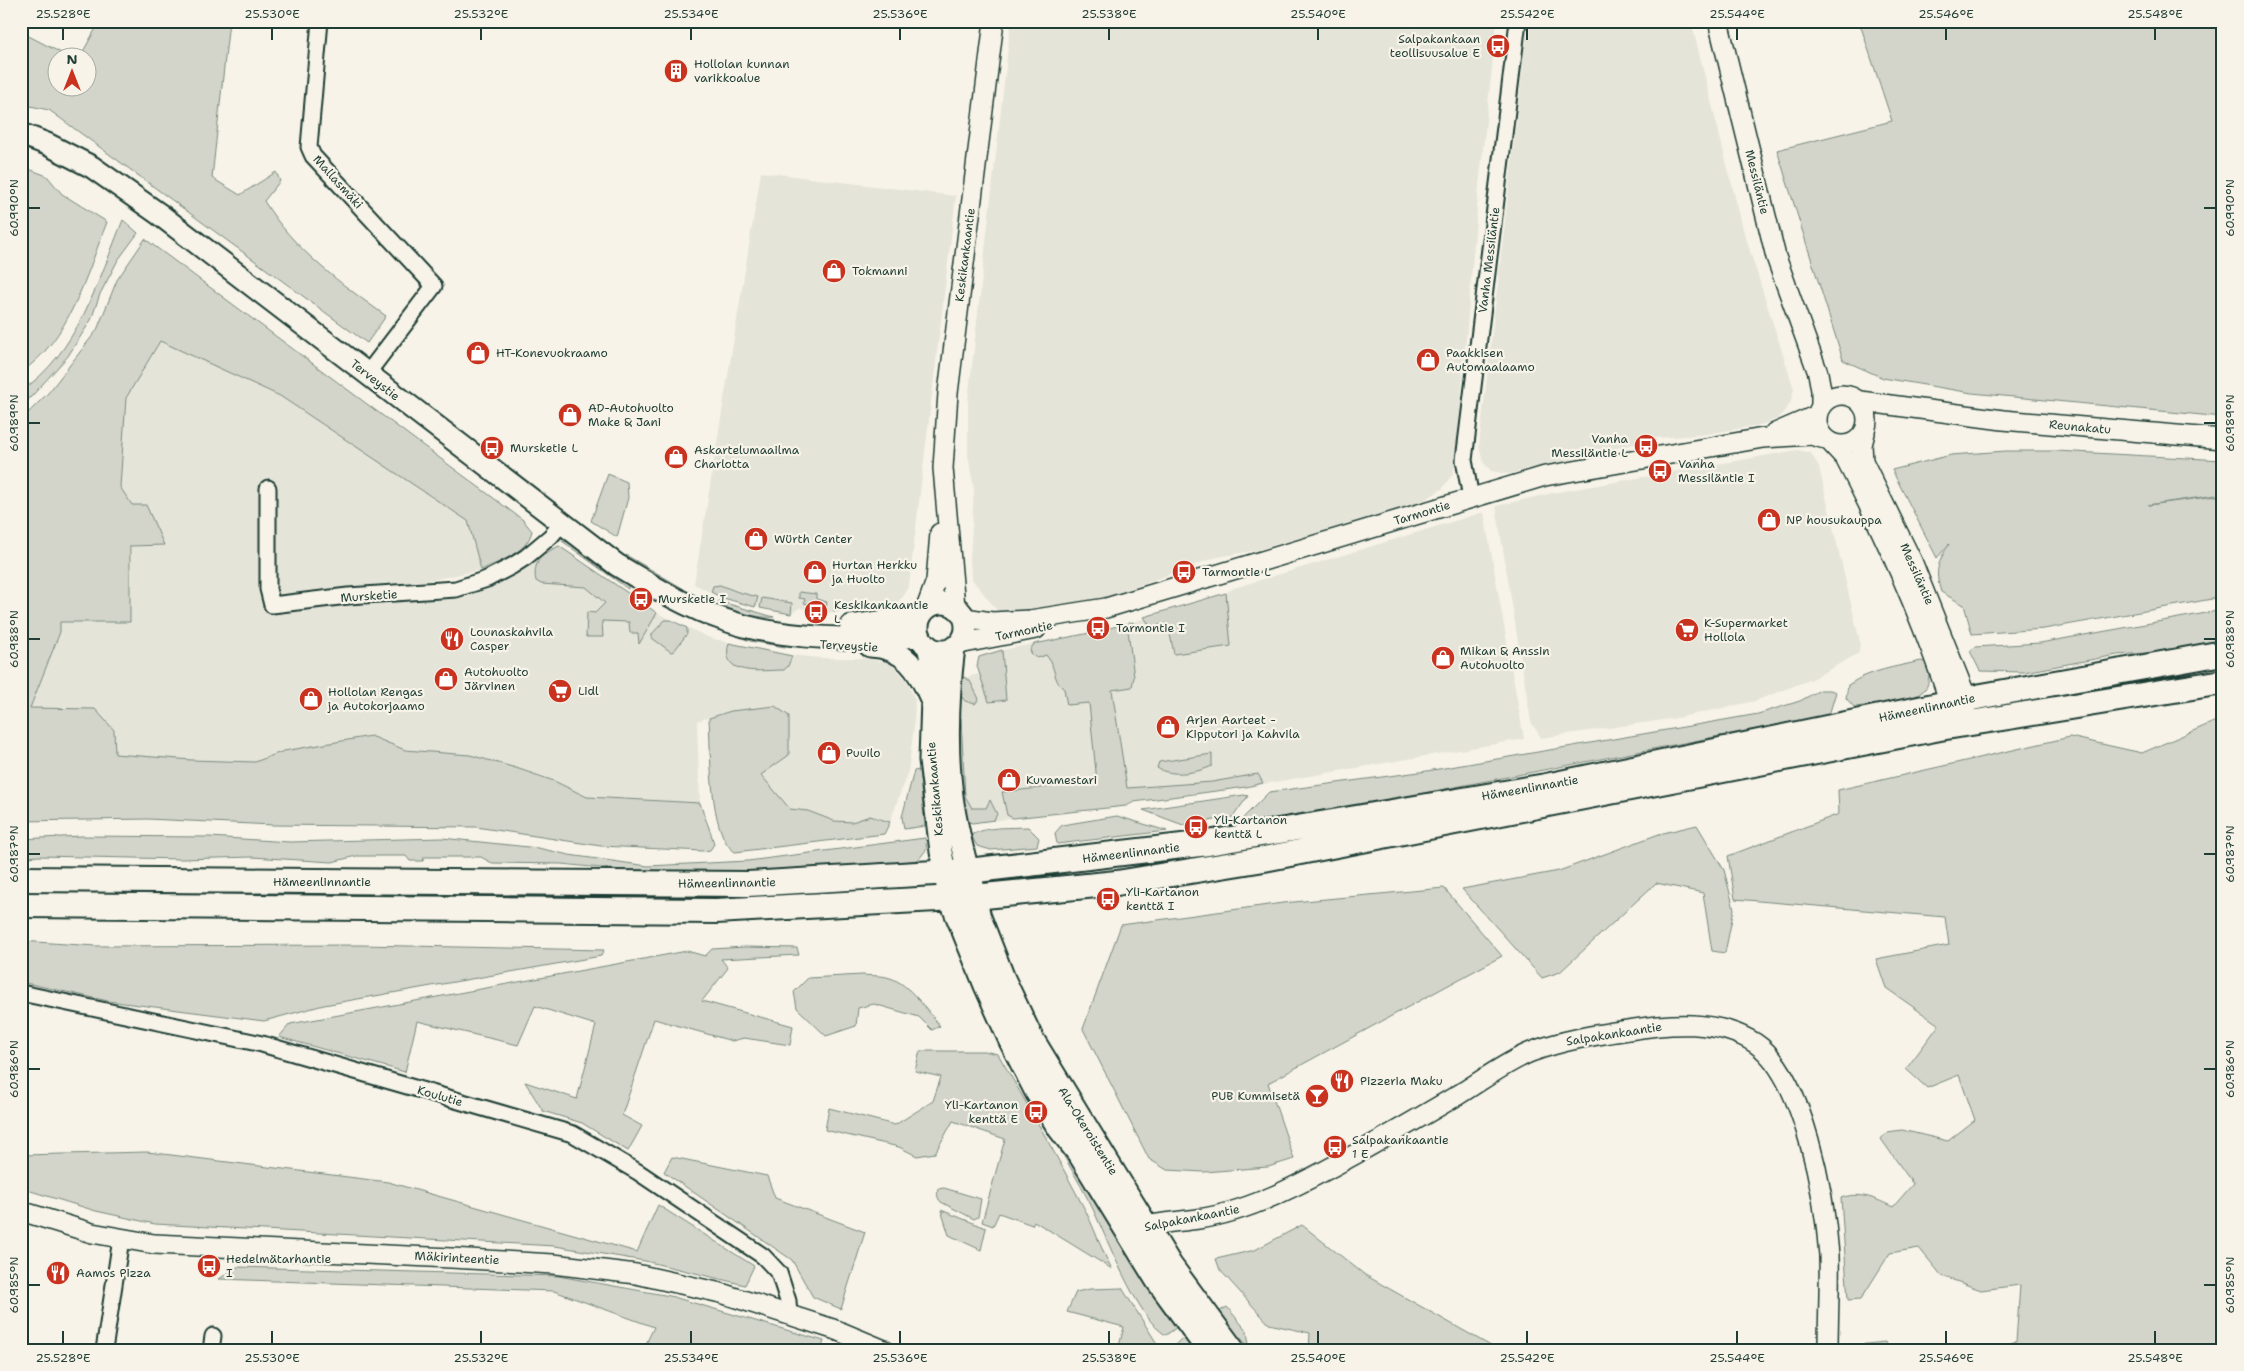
<svg xmlns="http://www.w3.org/2000/svg" width="2244" height="1371" viewBox="0 0 2244 1371" font-family="'Shantell Sans',sans-serif">
<style>
.built{fill:#e5e4d9}
.green{fill:#d3d5ca;stroke:#79897f}
.lines{fill:none;stroke-linecap:round;stroke-linejoin:round}
.minor-casing{stroke:#1f3d34;stroke-width:19}
.tertiary-casing{stroke:#1f3d34;stroke-width:22}
.secondary-casing{stroke:#1f3d34;stroke-width:25}
.primary-casing{stroke:#1f3d34;stroke-width:28}
.minor{stroke:#f7f3e8;stroke-width:15}
.tertiary{stroke:#f7f3e8;stroke-width:19}
.secondary{stroke:#f7f3e8;stroke-width:21}
.primary{stroke:#f7f3e8;stroke-width:24}
.ticks{fill:none;stroke:#1f3d34;stroke-width:2}
.labels{text-anchor:middle;dominant-baseline:central;stroke-width:4.5;stroke-linejoin:round;paint-order:stroke}
.poi-label{font-size:12px;fill:#1f3d34;stroke:#f7f3e8;text-anchor:start}
.street-label{font-size:12px;fill:#1f3d34;stroke:#f7f3e8}
.neatline{fill:none;stroke:#1f3d34;stroke-width:2}
.ticks-label{font-size:12px;text-anchor:middle;fill:#1f3d34}
</style>
<rect width="100%" height="100%" fill="#f7f3e8"/>
<filter id="ink" filterUnits="userSpaceOnUse"><feTurbulence type="fractalNoise" baseFrequency=".02" numOctaves="2"/><feDisplacementMap in="SourceGraphic" scale="10" xChannelSelector="R" yChannelSelector="G"/><feConvolveMatrix kernelMatrix="1 2 1 2 8 2 1 2 1" color-interpolation-filters="sRGB"/></filter>
<g filter="url(#ink)">
<!-- built -->
<path class="built" d="M1011,21h486l-19,175 -22,262 -3,16 -11,15 -24,15 -161,46 -43,8 -120,44 -72,14 -22,-2 -29,-36 -1,-18 4,-70 -6,-35v-54z
M1528,21h163l52,208 51,160 -4,15 -12,15 -18,6 -59,10 -43,3 -149,36 -18,-3 -8,-9 -4,-16z
M761,172l195,24 -47,389 -6,12 -10,8 -67,8 -27,-5 -8,6 -71,-17 -26,-13z
M160,340l120,56 189,125 12,49 -75,15 -47,4 2,16 93,-9 34,-10 71,-40 98,67 53,25 64,15 45,5h44l28,5 15,16 9,21 -1,27 -6,45 -18,50 -20,-6 -18,6 -18,-1 -26,-10 -18,-1 -29,-35 -30,-64 -34,10 3,82 -113,-6 -33,-16 -38,-13 -46,-13 -65,-5 -34,-14 -87,15 -29,11 -63,-2 -77,-6 -1,-24 -84,-21 30,-77v-10l70,-1 2,-116 -12,-17 6,-90z
M1797,450l14,3 8,14 41,175 -1,11 -47,26 -57,22 -78,17 -136,20 -10,-16 -35,-216 56,-13z
M1484,512l40,227 -278,48 -112,15 -8,4 -154,17 -15,-50 3,-94 19,-5 -2,-8 2,-9 23,-7 88,-17 43,-11 93,-29 8,-5z"/>
<!-- green -->
<path class="green" d="M100,21h129l-17,157 28,17 36,-23 4,9 -16,20c29,48 77,83 122,115l-19,27 -318,-233 -28,-6v-72l48,25 -11,1v30h30v-30l-8,-1z
M1859,21h364v396l-251,-24 -89,-15 -40,-18 -66,-210 115,-29z
M21,166l26,10 15,18 45,28c-20,51 -38,119 -86,150z
M123,220l15,13 -20,27 -18,34 -9,26 -23,36 -47,52v-17c56,-37 78,-112 102,-171z
M145,239l378,281 9,11c-5,22 -32,30 -51,39l-13,-49 -188,-125 -120,-55 -34,57 -6,89 12,18h14l18,40 -34,1v76h-70v10l-30,76 65,1 19,21 1,24 77,6 63,2 29,-11 87,-15 34,14 65,5 46,13 38,13 33,16 113,6c4,14 11,27 14,41l-4,6 -7,1 -102,-5 -125,-19 -203,-2 -125,-6 -127,2v-401l28,-28 48,-62 20,-50z
M2006,451h50l167,9v34l-75,11 75,-10v102l-179,32 -72,5 -8,-29 -23,-13c-7,-22 -3,-29 8,-48l-12,14 -45,-88 59,-15z
M608,474l19,8 1,16 -11,39 -26,-16z
M562,541l16,3 50,41v4z
M559,546l98,67 -18,31 -1,-11h-8l-1,-11 -27,-1 1,16h-17l1,-25 8,1 10,-10 -19,-16 -45,-3 -5,-3c-4,-19 6,-27 23,-35z
M626,555l58,34 -7,1 -52,-32z
M720,585l18,7 20,5 -3,10 -35,-10 -9,-5 2,-6z
M799,592l17,2v5l11,3 -1,5 -22,-4 1,-4 -6,-1z
M1226,593l5,53 -57,8 -6,-30 -18,2 -6,-9z
M762,598l30,5 -1,11 -31,-6z
M718,601l56,16c-11,2 -50,-6 -56,-16z
M834,602l20,1 4,7 -24,1z
M2223,610v33l-50,8 -56,4 -93,17 -44,-1 -10,-20 5,-4 65,-4z
M665,620h6l16,8v6l-13,17 -3,1 -19,-14v-4z
M1133,622l2,6 -7,2 6,47 -2,10 -20,3 15,98 85,-6 46,-8 5,9 -17,4 -112,15 -8,4 -113,12 -6,-3 -5,-23 95,-10 -8,-79 -22,2 -3,-16c-12,-9 -7,-21 -18,-34l-8,3 -6,-3 -2,-5 4,-6 56,-11z
M744,634l36,8 4,2 1,3 -35,-6 -16,-6z
M729,643l63,13 -4,10 -4,4c-22,0 -65,8 -55,-27z
M1002,650l4,50 -17,2 -12,-36 2,-9z
M1921,661l7,2c0,6 2,17 -1,23 -9,18 -55,19 -73,21l-8,-9 2,-13c22,-15 48,-18 73,-24z
M964,677l6,4 9,18 -4,5 -10,-3 -7,-9 2,-13z
M1820,690h10l6,2 -7,23 -540,104 -43,2 -3,-3 26,-26 158,-21 280,-48 51,-9 42,-13z
M775,706l14,10v39l-28,20 29,34 18,2 26,10 18,1 18,-6 20,6 -6,12 -149,18c-27,-17 -24,-103 -26,-134l22,-7z
M956,715l5,3 4,78 7,12h14l4,-8 7,14 -3,6 -22,3 -8,-3 -4,-17z
M2223,718v632h-229l22,-8 4,-57 -39,5 -39,-14 -23,-28 -29,5 -29,46 -13,1 -7,-102c19,-7 35,1 52,9l20,-23 -32,-45 6,-7 15,-2 46,11 27,-21 -16,-45 -32,13 -21,-19 33,-44 -53,-37 -10,-29 73,-14 -4,-28 -210,-18 -7,-43 111,-42 -1,-24 232,-53 72,16z
M1212,754v12c-15,7 -41,11 -55,2l2,-6z
M919,770l6,56 -21,3 -2,-12 12,-46z
M1244,795l4,1 -15,21 -50,8 -40,-15z
M1117,816l50,15 -110,13 -2,-11 7,-8z
M1697,825l27,45 10,39 -9,44 -13,-2 -9,-58 -47,-10 -96,89 -18,6 -80,-89 97,-18 100,-37z
M1028,827l11,11 -2,8 -46,4 -14,-4 -6,-11c16,-9 39,-7 57,-8z
M82,836l127,1 81,5 152,-4 96,10 31,7 79,11 100,-5 177,-23 2,11 -9,11 -51,7 -74,4 -171,-1 -61,-6 -69,-1 -11,-6h-57l-1,4h-13l-4,-5h-50l-24,6 -80,-5 -70,2 -144,-3 -17,2v-19z
M1444,888l58,68 -234,127 26,76 -26,8 -64,5 -37,-2 -18,-11 -66,-130 38,-104 162,-22z
M705,894v7h-91v-6z
M21,941l75,5 264,-1 244,5 -3,6 -277,49 -60,16 -156,-20 -87,-19z
M745,947l52,1 2,7 -78,4 7,9 -26,33 91,25 -3,19 -46,-7 -12,3 -78,-22 -32,96 20,11 -14,25 -46,-28 -39,-12 -18,-29 52,17 19,-74 -61,-19 -17,39 -101,-24 -12,51 -126,-35 11,-13 22,-4 375,-69 18,5 7,-7z
M862,975c9,1 19,0 28,3 18,5 38,33 50,48l-8,4 -13,-13 -45,-13 -16,4 -2,18 -30,10 -29,-28 -3,-16 14,-14z
M920,1051h64l14,3c29,50 58,100 85,152 11,20 17,42 29,63l-78,-48 -2,4 -33,-12 -6,13 -11,-4 23,-83 -52,-18 -18,32 -18,3 -18,-9 -74,-17 4,-22 66,17 38,-24 8,-24 -26,-6z
M1060,1145l120,180 -14,10c-28,-14 -61,-102 -76,-132 -10,-19 -21,-38 -32,-57z
M147,1152l241,30 249,70 21,-47 96,61 -9,19 -100,-24 -90,-15 -400,-22 -59,-13 -75,-23v-33z
M672,1157l95,19 8,22 90,34 -24,77 -28,-12 -21,-37 -128,-88z
M944,1188l37,11 -3,18 -4,2 -33,-17c-4,-4 -4,-8 -3,-13z
M941,1210l45,18 -5,22 -32,-15z
M1302,1225l63,50 133,75h-189l1,-17 -41,-9 -49,-54 -4,-11 39,-9z
M237,1267l321,9 112,20 154,45 -3,9h-178l11,-23 -100,-36 -335,-12z
M1122,1288l39,62h-43l6,-23 -57,-15 9,-20 14,-3z
M1227,1307l20,24 2,15 -34,-32z
M1187,1333l11,17h-26v-2z
M1885,1342l4,8h-41v-4z"/>
<g class="lines">
<!-- minor casing -->
<g class="minor-casing">
<path id="minor" d="M320,21l-11,126 4,9 121,130 -67,88
M268,488v101l4,16 76,-9 108,-7 31,-10 25,-13 14,-9 25,-21 11,-13
M1471,498l-7,-38 54,-439
M21,993l241,51 311,90 65,38 125,84 16,17 9,28 1,15
M104,1350l17,-111
M211,1350l2,-14"/>
</g>
<!-- tertiary casing -->
<g class="tertiary-casing">
<path id="tertiary" d="M1718,21l58,236 42,116 3,17v16
M1817 420a25 25 0 1 1 50 0a25 25 0 1 1-50 0Z
M1860,401l143,19 220,19
M1865,433l-3,12 1,16 49,100 55,138 -2,12
M1773,434l44,-19
M1832,444l13,14c41,79 77,160 105,245l7,10
M955,607l-12,-139 5,-75 46,-372
M925,611l11,-30 4,-48
M964,618l28,4 38,-2 76,-12 439,-132 218,-38 48,-3 14,4
M959,644l77,-15
M21,1211l71,22 62,11 297,14 102,6 83,10 85,19 115,37 48,20
M1134,1229c21,-6 43,-7 64,-10 35,-5 67,-18 99,-34 55,-27 108,-59 161,-90 23,-14 48,-33 73,-43 32,-12 64,-17 97,-22 42,-7 90,-11 127,13 49,32 70,156 74,212 1,31 -1,63 -1,95"/>
</g>
<!-- secondary casing -->
<g class="secondary-casing">
<path id="secondary" d="M21,134l26,10 45,23 67,47 458,351c35,21 69,42 108,55 56,20 136,20 195,16
M918 627a24 24 0 1 1 48 0a24 24 0 1 1-48 0Z
M851,626l70,-10
M870,646c34,1 49,24 61,53
M928,646l5,22 -3,92 11,92 4,20
M954,647c-6,49 -8,100 -2,149 3,25 10,51 16,75"/>
</g>
<!-- primary casing -->
<g class="primary-casing">
<path id="primary" d="M21,879l727,5 220,-13 240,-28 338,-57 436,-90 241,-43
M948,883l3,15 35,86 26,58 25,49 23,37 21,27 77,125 51,70
M971,883l7,33 25,64 27,57 140,229 62,84
M21,905l695,6 258,-14 143,-14 147,-24 676,-131 283,-46"/>
</g>
<!-- minor -->
<use href="#minor" class="minor"/>
<!-- tertiary -->
<use href="#tertiary" class="tertiary"/>
<!-- secondary -->
<use href="#secondary" class="secondary"/>
<!-- primary -->
<use href="#primary" class="primary"/>
</g>
</g>
<!-- ticks -->
<path class="ticks" d="M63,28v12M272,28v12M481,28v12M691,28v12M900,28v12M1109,28v12M1318,28v12M1527,28v12M1737,28v12M1946,28v12M2155,28v12M28,208h12M2204,208h12M28,423h12M2204,423h12M28,639h12M2204,639h12M28,854h12M2204,854h12M28,1069h12M2204,1069h12M28,1285h12M2204,1285h12M63,1331v13M272,1331v13M481,1331v13M691,1331v13M900,1331v13M1109,1331v13M1318,1331v13M1527,1331v13M1737,1331v13M1946,1331v13M2155,1331v13"/>
<!-- icons -->
<defs>
<g id="bus-disc" transform="scale(1.25)"><circle r="9.5" fill="#c8321e" stroke="#f7f3e8"/><path d="M-5-6H5V4H4V6H2V4H-2V6H-4V4H-5ZM-3.5-4V0h7V-4ZM-3.5 1.2v1.5H-2V1.2ZM2 1.2v1.5H3.5V1.2Z" fill="#fff"/></g>
<g id="building-disc" transform="scale(1.25)"><circle r="9.5" fill="#c8321e" stroke="#f7f3e8"/><path d="M-4-6H4V6H1V3H-1V6H-4ZM-2.5-4.3h1.7v1.8h-1.7ZM.8-4.3h1.7v1.8H.8ZM-2.5-1h1.7V.8h-1.7ZM.8-1h1.7V.8H.8Z" fill="#fff"/></g>
<g id="shop-disc" transform="scale(1.25)"><circle r="9.5" fill="#c8321e" stroke="#f7f3e8"/><path d="M-5-2.5h2.3a2.7 3.5 0 0 1 5.4 0H5L5.5 6h-11ZM-1.5-2.5h3a1.5 2.3 0 0 0-3 0Z" fill="#fff"/></g>
<g id="supermarket-disc" transform="scale(1.25)"><circle r="9.5" fill="#c8321e" stroke="#f7f3e8"/><path d="M-6-5.5h2.5l.6 2H6L4.5 2H-2.5L-4.4-4H-6ZM-1.5 3.2a1.3 1.3 0 1 0 .1 0ZM3 3.2a1.3 1.3 0 1 0 .1 0Z" fill="#fff"/></g>
<g id="restaurant-disc" transform="scale(1.25)"><circle r="9.5" fill="#c8321e" stroke="#f7f3e8"/><path d="M-5-6h1v4h1v-4h1v4h1v-4h1v5L-1.5 .5V6h-2V.5L-5-1ZM5-6V6H3V1.5H1.5Q1.5-4 5-6Z" fill="#fff"/></g>
<g id="bar-disc" transform="scale(1.25)"><circle r="9.5" fill="#c8321e" stroke="#f7f3e8"/><path d="M-6-5H6L.8 .8V4.5H3.5V6h-7V4.5H-.8V.8Z" fill="#fff"/></g>
</defs>
<g fill-rule="evenodd">
<use href="#bus-disc" x="1498" y="46"/>
<use href="#building-disc" x="676" y="71"/>
<use href="#shop-disc" x="834" y="271"/>
<use href="#shop-disc" x="478" y="353"/>
<use href="#shop-disc" x="1428" y="360"/>
<use href="#shop-disc" x="570" y="415"/>
<use href="#bus-disc" x="1646" y="446"/>
<use href="#bus-disc" x="492" y="448"/>
<use href="#shop-disc" x="676" y="457"/>
<use href="#bus-disc" x="1660" y="471"/>
<use href="#shop-disc" x="1769" y="520"/>
<use href="#shop-disc" x="756" y="539"/>
<use href="#shop-disc" x="815" y="572"/>
<use href="#bus-disc" x="1184" y="572"/>
<use href="#bus-disc" x="641" y="599"/>
<use href="#bus-disc" x="816" y="612"/>
<use href="#bus-disc" x="1098" y="628"/>
<use href="#supermarket-disc" x="1687" y="630"/>
<use href="#restaurant-disc" x="452" y="639"/>
<use href="#shop-disc" x="1443" y="658"/>
<use href="#shop-disc" x="446" y="679"/>
<use href="#supermarket-disc" x="560" y="691"/>
<use href="#shop-disc" x="311" y="699"/>
<use href="#shop-disc" x="1168" y="727"/>
<use href="#shop-disc" x="829" y="753"/>
<use href="#shop-disc" x="1009" y="780"/>
<use href="#bus-disc" x="1196" y="827"/>
<use href="#bus-disc" x="1108" y="899"/>
<use href="#restaurant-disc" x="1342" y="1081"/>
<use href="#bar-disc" x="1317" y="1096"/>
<use href="#bus-disc" x="1036" y="1112"/>
<use href="#bus-disc" x="1335" y="1147"/>
<use href="#bus-disc" x="209" y="1266"/>
<use href="#restaurant-disc" x="58" y="1273"/>
</g>
<g class="labels">
<!-- poi labels -->
<g class="poi-label">
<text x="1480" y="39" text-anchor="end">Salpakankaan<tspan x="1480" dy="14">teollisuusalue E</tspan></text>
<text x="694" y="64">Hollolan kunnan<tspan x="694" dy="14">varikkoalue</tspan></text>
<text x="852" y="271">Tokmanni</text>
<text x="496" y="353">HT-Konevuokraamo</text>
<text x="1446" y="353">Paakkisen<tspan x="1446" dy="14">Automaalaamo</tspan></text>
<text x="588" y="408">AD-Autohuolto<tspan x="588" dy="14">Make &amp; Jani</tspan></text>
<text x="1628" y="439" text-anchor="end">Vanha<tspan x="1628" dy="14">Messiläntie L</tspan></text>
<text x="510" y="448">Mursketie L</text>
<text x="694" y="450">Askartelumaailma<tspan x="694" dy="14">Charlotta</tspan></text>
<text x="1678" y="464">Vanha<tspan x="1678" dy="14">Messiläntie I</tspan></text>
<text x="1786" y="520">NP housukauppa</text>
<text x="774" y="539">Würth Center</text>
<text x="832" y="565">Hurtan Herkku<tspan x="832" dy="14">ja Huolto</tspan></text>
<text x="1202" y="572">Tarmontie L</text>
<text x="658" y="599">Mursketie I</text>
<text x="834" y="605">Keskikankaantie<tspan x="834" dy="14">L</tspan></text>
<text x="1704" y="623">K-Supermarket<tspan x="1704" dy="14">Hollola</tspan></text>
<text x="1116" y="628">Tarmontie I</text>
<text x="470" y="632">Lounaskahvila<tspan x="470" dy="14">Casper</tspan></text>
<text x="1460" y="651">Mikan &amp; Anssin<tspan x="1460" dy="14">Autohuolto</tspan></text>
<text x="464" y="672">Autohuolto<tspan x="464" dy="14">Järvinen</tspan></text>
<text x="578" y="691">Lidl</text>
<text x="328" y="692">Hollolan Rengas<tspan x="328" dy="14">ja Autokorjaamo</tspan></text>
<text x="1186" y="720">Arjen Aarteet -<tspan x="1186" dy="14">Kipputori ja Kahvila</tspan></text>
<text x="846" y="753">Puuilo</text>
<text x="1026" y="780">Kuvamestari</text>
<text x="1214" y="820">Yli-Kartanon<tspan x="1214" dy="14">kenttä L</tspan></text>
<text x="1126" y="892">Yli-Kartanon<tspan x="1126" dy="14">kenttä I</tspan></text>
<text x="1360" y="1081">Pizzeria Maku</text>
<text x="1300" y="1096" text-anchor="end">PUB Kummisetä</text>
<text x="1018" y="1105" text-anchor="end">Yli-Kartanon<tspan x="1018" dy="14">kenttä E</tspan></text>
<text x="1352" y="1140">Salpakankaantie<tspan x="1352" dy="14">1 E</tspan></text>
<text x="226" y="1259">Hedelmätarhantie<tspan x="226" dy="14">I</tspan></text>
<text x="76" y="1273">Aamos Pizza</text>
</g>
<!-- street labels -->
<g class="street-label">
<text transform="translate(338 182) rotate(48)">Mallasmäki</text>
<text transform="translate(1757 182) rotate(76)">Messiläntie</text>
<text transform="translate(965 255) rotate(-83)">Keskikankaantie</text>
<text transform="translate(1489 260) rotate(-83)">Vanha Messiläntie</text>
<text transform="translate(375 380) rotate(38)">Terveystie</text>
<text transform="translate(2080 427) rotate(5)">Reunakatu</text>
<text transform="translate(1422 513) rotate(-17)">Tarmontie</text>
<text transform="translate(1917 574) rotate(66)">Messiläntie</text>
<text transform="translate(369 596) rotate(-4)">Mursketie</text>
<text transform="translate(1024 631) rotate(-12)">Tarmontie</text>
<text transform="translate(849 646) rotate(3)">Terveystie</text>
<text transform="translate(1927 708) rotate(-12)">Hämeenlinnantie</text>
<text transform="translate(1530 788) rotate(-10)">Hämeenlinnantie</text>
<text transform="translate(935 789) rotate(-95)">Keskikankaantie</text>
<text transform="translate(1131 853) rotate(-7)">Hämeenlinnantie</text>
<text x="322" y="882">Hämeenlinnantie</text>
<text transform="translate(727 883) rotate(-1)">Hämeenlinnantie</text>
<text transform="translate(1614 1034) rotate(-9)">Salpakankaantie</text>
<text transform="translate(440 1096) rotate(16)">Koulutie</text>
<text transform="translate(1088 1131) rotate(58)">Ala-Okeroistentie</text>
<text transform="translate(1192 1218) rotate(-11)">Salpakankaantie</text>
<text transform="translate(457 1258) rotate(3)">Mäkirinteentie</text>
</g>
</g>
<!-- margin -->
<rect width="2244" height="1371" fill="none" stroke="#f7f3e8" stroke-width="55"/>
<!-- north arrow -->
<g transform="translate(72 72)"><circle r="24" fill="#f7f3e8" stroke="#a1aaa0"/>
<path d="M0-4L9 19L0 12L-9 19Z" fill="#c8321e"/>
<text y="-8" font-size="14" font-weight="bold" text-anchor="middle" fill="#1f3d34">N</text>
</g>
<rect x="28" y="28" width="2188" height="1316" class="neatline"/>
<g class="ticks-label">
<text x="63" y="18">25.528°E</text>
<text x="272" y="18">25.530°E</text>
<text x="481" y="18">25.532°E</text>
<text x="691" y="18">25.534°E</text>
<text x="900" y="18">25.536°E</text>
<text x="1109" y="18">25.538°E</text>
<text x="1318" y="18">25.540°E</text>
<text x="1527" y="18">25.542°E</text>
<text x="1737" y="18">25.544°E</text>
<text x="1946" y="18">25.546°E</text>
<text x="2155" y="18">25.548°E</text>
<text transform="translate(14 208) rotate(-90)" y="4">60.990°N</text>
<text transform="translate(2230 208) rotate(-90)" y="4">60.990°N</text>
<text transform="translate(14 423) rotate(-90)" y="4">60.989°N</text>
<text transform="translate(2230 423) rotate(-90)" y="4">60.989°N</text>
<text transform="translate(14 639) rotate(-90)" y="4">60.988°N</text>
<text transform="translate(2230 639) rotate(-90)" y="4">60.988°N</text>
<text transform="translate(14 854) rotate(-90)" y="4">60.987°N</text>
<text transform="translate(2230 854) rotate(-90)" y="4">60.987°N</text>
<text transform="translate(14 1069) rotate(-90)" y="4">60.986°N</text>
<text transform="translate(2230 1069) rotate(-90)" y="4">60.986°N</text>
<text transform="translate(14 1285) rotate(-90)" y="4">60.985°N</text>
<text transform="translate(2230 1285) rotate(-90)" y="4">60.985°N</text>
<text x="63" y="1362">25.528°E</text>
<text x="272" y="1362">25.530°E</text>
<text x="481" y="1362">25.532°E</text>
<text x="691" y="1362">25.534°E</text>
<text x="900" y="1362">25.536°E</text>
<text x="1109" y="1362">25.538°E</text>
<text x="1318" y="1362">25.540°E</text>
<text x="1527" y="1362">25.542°E</text>
<text x="1737" y="1362">25.544°E</text>
<text x="1946" y="1362">25.546°E</text>
<text x="2155" y="1362">25.548°E</text>
</g>
</svg>
